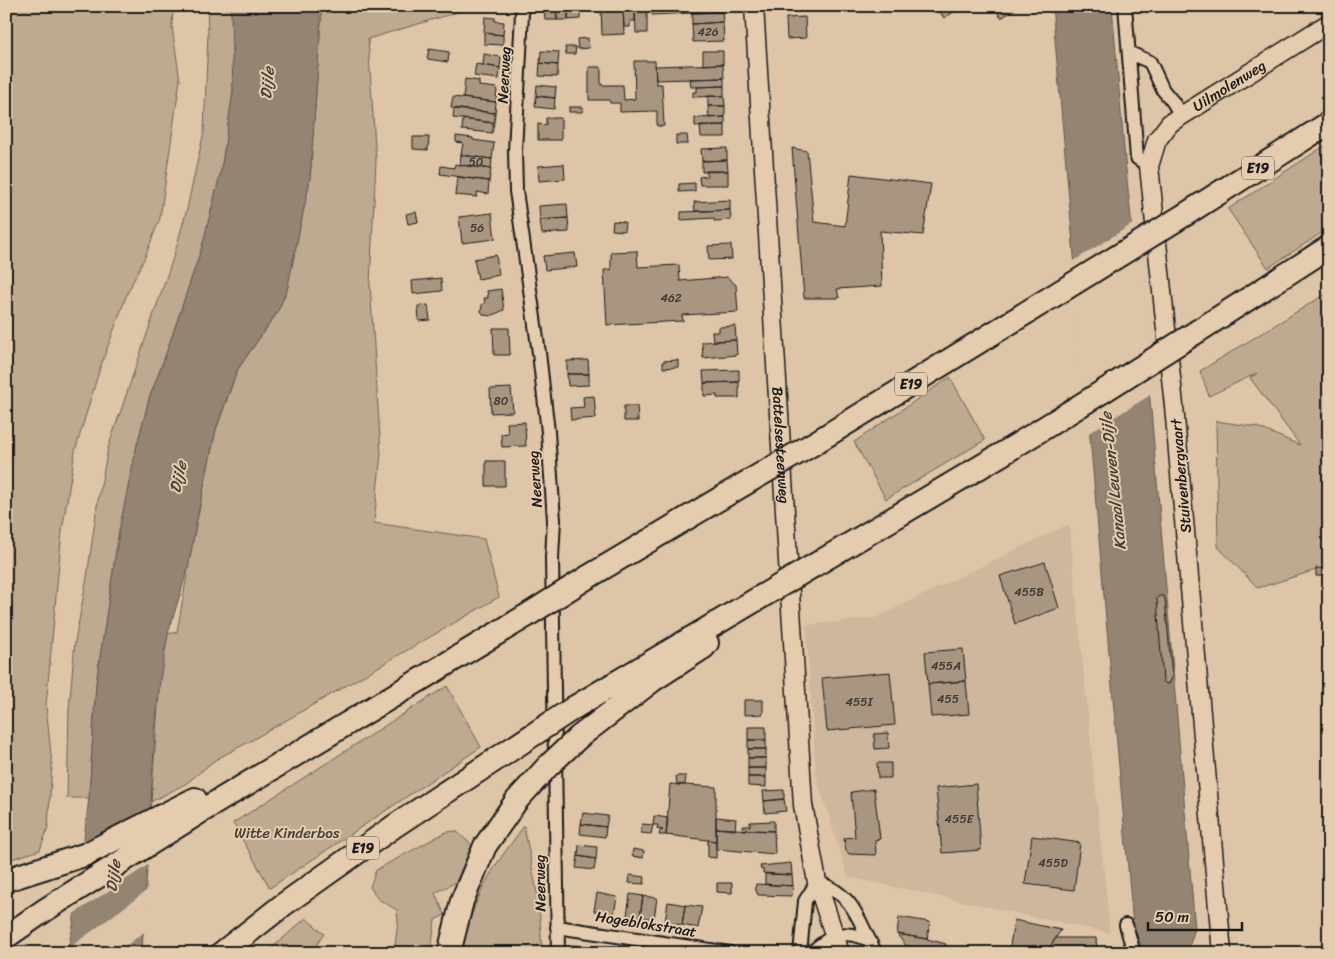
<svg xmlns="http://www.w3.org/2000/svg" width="1335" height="959" viewBox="0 0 1335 959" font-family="Sriracha,sans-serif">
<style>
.built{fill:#ceb79c}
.green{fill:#bea991;stroke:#6d6256}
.water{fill:#948472;stroke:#645a50}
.pier{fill:#dec5a8}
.building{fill:#a89681;stroke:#1c1c1c}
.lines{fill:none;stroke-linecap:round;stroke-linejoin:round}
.street-casing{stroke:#1c1c1c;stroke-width:16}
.secondary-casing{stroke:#1c1c1c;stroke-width:21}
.highway-casing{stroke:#1c1c1c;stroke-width:26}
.street{stroke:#e6ccae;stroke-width:12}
.secondary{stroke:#e6ccae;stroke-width:18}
.highway{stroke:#e6ccae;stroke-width:22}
.highway-bridge-casing{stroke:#1c1c1c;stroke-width:26;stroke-linecap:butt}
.highway-bridge{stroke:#e6ccae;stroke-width:22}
.labels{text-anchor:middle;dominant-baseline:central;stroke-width:4;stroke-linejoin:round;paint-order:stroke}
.number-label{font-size:12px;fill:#3f3a35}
.shield{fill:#e6ccae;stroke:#595148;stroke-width:1}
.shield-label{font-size:14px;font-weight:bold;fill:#1c1c1c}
.street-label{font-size:15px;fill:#1c1c1c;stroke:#e6ccae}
.park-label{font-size:15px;fill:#443f39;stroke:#e6ccae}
.water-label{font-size:16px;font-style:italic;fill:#46403a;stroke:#e6ccae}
</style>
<rect width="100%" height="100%" fill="#dec5a8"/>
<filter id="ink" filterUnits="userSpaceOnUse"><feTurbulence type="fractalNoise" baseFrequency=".02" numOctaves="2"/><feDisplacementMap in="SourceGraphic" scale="10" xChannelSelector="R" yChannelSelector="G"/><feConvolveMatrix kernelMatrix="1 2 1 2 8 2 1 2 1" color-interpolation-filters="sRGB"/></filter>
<g filter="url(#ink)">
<!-- built -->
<path class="built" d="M1069,524l41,409 -262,-56 -32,-101 -10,-151 69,-7z"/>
<!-- green -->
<path class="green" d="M6,6h167l-1,21 8,53 -20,138 -15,39 -18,37 -28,77 -24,80 -13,80 -16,174 6,59 -4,63 -8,23 -34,11z
M207,6h24l2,86 -12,79 -19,76 -36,107 -17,45 -12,46 -18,86 -23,153 -7,114h-22l2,-89 6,-67 12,-65 10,-71 11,-58 66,-193 13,-46 17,-78 4,-97z
M322,6h156l-110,33 8,122 -6,122 11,171 -7,69 110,16 15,58 -252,146 -32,17 -28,23 -36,19 9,-123 8,-45 9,-2 19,-108 20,-94 22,-61 39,-56 10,-23 23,-111z
M1329,143v85l-61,40 -40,-59z
M1329,292v274l-71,22 -40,-41 -2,-126 41,6 43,18 -50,-67 7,-5 -48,23 -9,-25z
M950,377l35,63 -99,59 -32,-57z
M447,686l34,61 -211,141 -37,-65z
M524,826l15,77 3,50h-82c5,-20 11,-40 20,-59 11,-25 28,-46 44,-68z
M456,831l16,14 -16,37 -21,11 10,22 -10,5 -4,33h-37l4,-31 -1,-12 -19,-11 -8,-12 6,-17 70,-38z
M306,918l18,16 -13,19h-45z"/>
<!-- water -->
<path class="water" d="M231,6h91l-12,173 -23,111 -10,23 -40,57 -21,59 -20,95 -8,44 -20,66 -8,45 -5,53 -13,221h-75l6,-27 16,-128 7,-114 23,-153 18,-86 12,-46 17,-45 36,-107 19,-76 12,-79z
M1052,6h60l13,154 26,250 44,519 -8,24h-43l-11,-28z"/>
<!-- pier -->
<path class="pier" d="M1134,223l18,171 -65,40 -15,-172z
M153,808l-2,55 -79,52 9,-74 53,-22z
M149,889l-2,41 -31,23h-52l1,-2z"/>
<!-- building -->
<path class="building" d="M544,6h12l1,14h-12z
M556,6h12v14h-11z
M568,6h12v13l-12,1z
M601,6h22l1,28 -22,1z
M623,6h12v15h-5v6h-6z
M635,6h12v27h-11z
M652,6h34v3h6v4l-40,2z
M691,6h31v6l-30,1z
M943,6h12l2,4 -13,8 -6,-9z
M994,6h18l2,4 -13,8z
M722,12l1,10 -31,2v-11z
M485,17l10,1v3l9,1 -1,13 -19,-2z
M805,17l1,21 -19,1 -1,-21z
M723,22l1,19 -31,1 -1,-18z
M484,33l19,2v10l-19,-1z
M588,38l1,10 -11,1 -1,-10z
M565,47h11l-1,7h-9z
M429,49l20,3 -1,10 -21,-3z
M541,51l18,1 -1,13 -18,-2z
M703,51h20v13l-20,1z
M484,54l17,3 -1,11 -17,-3z
M634,61h21l1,23h6l2,42h-7v-15l-37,1v-9h-10l-1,-3h-20v-33h12v18h22l1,15 11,-1z
M540,63l18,2 -1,12 -18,-1z
M476,64l24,4 -1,11 -25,-3z
M723,64l1,14 -68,2 -1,-14z
M724,78v8l-33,1 -1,-8z
M465,79l14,2v5l18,2 -1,14 -33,-4z
M537,85l19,2 -1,11 -19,-2z
M724,86v10l-31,1v-5h4v-5z
M536,96l19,2 -1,11 -19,-2z
M708,96h16l1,10h-17z
M453,97l43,5 -1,11 -44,-5z
M708,106h17v11l-16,1z
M569,107h14v5h-14z
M454,109l41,4 -1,10 -41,-5z
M725,117v8l-30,1v-8z
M546,118h15v22h-23v-16l8,1z
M463,119l31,4 -2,10 -30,-3z
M700,125h25v12h-24z
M676,135h11l1,9h-12z
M456,136l17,2v2l21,3 -2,16 -31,-4 2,-12 -7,-1z
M413,137h16l-1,13 -15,-1z
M727,148v12l-25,1 -1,-12z
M792,148l15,3 7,71 31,4 6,-52 80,10 -8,51 -43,-4 2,55 -45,3 2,9h-35z
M461,155l31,4 -1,10 -31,-4z
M727,160l1,11 -26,1v-11z
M455,164l36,5 -2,12 -49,-7 1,-8 13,2z
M564,164l1,15 -26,2 -1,-15z
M706,171h22v14h-28l-1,-8 8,-1z
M457,177l32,4 -1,13 -11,-2v5l-22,-2z
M695,183v8l-16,1v-8z
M730,200v10l-35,1 -1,-9z
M567,204l1,14 -28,2 -1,-14z
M730,210l1,10 -17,1v-3l-33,2v-8z
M416,212l2,10 -10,2 -2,-10z
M492,213l3,26 -33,4 -3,-26z
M568,218l1,14 -27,2 -2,-14z
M613,221l12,1 -1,9 -12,-1z
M731,245l1,14 -23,1 -1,-14z
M637,251l1,16 41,-2 1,16 47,-4 9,8 2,27 -56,3 1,6 -76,4 -3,-55h7v-18z
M575,253l2,14 -32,3 -2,-14z
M496,255l3,20 -21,4 -4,-20z
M441,278l1,13 -29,3 -1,-13z
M501,289l3,21 -14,6 -6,-1 -3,-4 1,-6 3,-3 -1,-4h4l-1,-7z
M428,305l2,15 -11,1 -1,-15z
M735,326l1,14 -23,1 -1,-9h7v-5z
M493,328h16l1,27h-16z
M736,340l1,15 -34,3 -1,-16z
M588,360l1,14h-22v-13z
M678,360v7l-15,1v-7z
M739,370v12l-35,1 -1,-12z
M567,374h22v11l-21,1z
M739,382v16h-22v-3l-13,1v-13z
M511,388l2,24 -22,1 -1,-24z
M594,396l2,22 -25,2 -1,-12 14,-1 -1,-10z
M624,406h13l1,15h-14z
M525,422l1,24 -24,1 -1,-13 7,-1 -1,-10z
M486,461h19v25h-19z
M1045,562l14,46 -44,16 -15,-48z
M1316,568l8,1 1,7h-9z
M1159,596h4l2,3 7,78 -3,7 -4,-1 -2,-2 -6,-82z
M963,649l3,32 -38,3 -3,-32z
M890,672l5,53 -68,6 -5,-53z
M966,681l3,33 -38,3 -3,-33z
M744,700h19v14l-19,1z
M748,727h18v13h-18z
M888,733l1,15 -14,1 -1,-15z
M748,740h18v9h-18z
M748,749h18v9h-18z
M748,758h18v10h-18z
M877,763h14v15h-13z
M748,768h18v9h-18z
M676,776h10l-1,9h-8z
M748,777h18v10l-18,-1z
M670,784l46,3v54l-50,-6z
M976,784l5,66 -39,3 -6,-65z
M874,789l6,50 -5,1 1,15 -27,-1 -3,-3 -2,-13 11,-1 -4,-45z
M784,790v9l-20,2 -1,-10z
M784,799l2,12 -21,2 -1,-12z
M583,813l25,3 -2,11 -25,-3z
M654,816l14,2 -2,17h-7l1,-4 3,-1 -6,-1 1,-4h-5z
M716,817l20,2 -1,11 -19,-2z
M774,821v10l-31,-1 -1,-4h8v-4z
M581,824l25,3 -1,10 -25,-3z
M642,824l11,1 -2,9 -10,-1z
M716,828l58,3 1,23 -59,-5z
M1032,836l48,7 -6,47 -49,-6z
M708,840l8,1v17l-8,-1z
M579,845l18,2 -1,12 -18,-3z
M633,849l11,2 -1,7 -11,-2z
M578,856l18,3 -2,11 -18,-2z
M791,863l1,12 -29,-2v-4l-2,1 -1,-4z
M765,874l27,1 1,11 -28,-2z
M630,875l15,2 -1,7 -15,-1z
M717,883h15v10l-15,-1z
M756,884l37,2 -1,10 -34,-1 -3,-7z
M597,893l20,4 -3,17 -20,-3z
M630,894l13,2 -3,21 -13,-1z
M643,896l14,2 -3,21 -14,-2z
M668,902l17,3 -3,20 -17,-3z
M685,905l17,2 -4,21 -16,-3z
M899,917l31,5 -3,17 -30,-5z
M1014,920l47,10 -15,23 -37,-1z
M897,934l30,5 19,5 -2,9 -38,-7z
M1056,938h40l1,15h-51z
M572,945l11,1v7h-12z
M583,946l12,2 -1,5h-11z"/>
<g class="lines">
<!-- street casing -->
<g class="street-casing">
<path id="street" d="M524,6l-2,7 -7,138 1,40 23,162 9,79 6,88 -2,38 6,395
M1125,6l12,152 12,8
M1130,53l20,9 13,28 10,12 8,14
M1126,925l8,28
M557,927l173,26
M800,953l5,-52 12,-19c39,13 41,40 59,71
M811,953c20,-19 32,-24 58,-13"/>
</g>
<!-- secondary casing -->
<g class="secondary-casing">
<g id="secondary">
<path id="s1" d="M754,6l49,799 14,77 23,71"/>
<path id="s2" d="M1222,953l-48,-547 -25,-240 8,-26 13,-17 159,-100"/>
</g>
</g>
<!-- highway casing -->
<g class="highway-casing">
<path id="highway" d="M1186,214l143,-91
M1198,331l131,-84
M813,444l195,-120
M813,566l189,-112 100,-62
M588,577l158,-94
M575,707l184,-109
M579,737l74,-57 51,-33 3,-4
M6,880l78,-25 111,-56
M6,937l39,-27 155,-98 326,-196
M222,953l61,-48 113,-80 108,-71
M449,953l13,-52 23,-55 32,-46"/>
</g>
<!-- street -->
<use href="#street" class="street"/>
<!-- secondary -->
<use href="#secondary" class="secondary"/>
<!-- highway -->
<use href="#highway" class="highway"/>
<!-- highway-bridge casing -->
<g class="highway-bridge-casing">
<path id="highway-bridge" d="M1008,324l178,-110
M1102,392l96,-61
M746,483l67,-39
M759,598l54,-32
M526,616l62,-39
M504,754l71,-47
M517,800l31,-34 31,-29"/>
</g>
<!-- highway-bridge -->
<use href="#highway-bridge" class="highway-bridge"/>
</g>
</g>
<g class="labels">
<!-- number labels -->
<g class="number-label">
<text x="708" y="32">426</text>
<text x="476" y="162">50</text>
<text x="477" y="228">56</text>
<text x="671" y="298">462</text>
<text x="501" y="401">80</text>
<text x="1029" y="592">455B</text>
<text x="946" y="666">455A</text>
<text x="948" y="699">455</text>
<text x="859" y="702">455I</text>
<text x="959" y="819">455E</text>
<text x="1053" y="863">455D</text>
</g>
<!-- shield labels -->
<g class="shield">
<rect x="1242" y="156.5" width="32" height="23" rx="4"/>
<rect x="895" y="372.5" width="32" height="23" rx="4"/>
<rect x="347" y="836.5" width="32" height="23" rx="4"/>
</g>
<g class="shield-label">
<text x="1258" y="168">E19</text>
<text x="911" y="384">E19</text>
<text x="363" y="848">E19</text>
</g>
<!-- street labels -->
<g class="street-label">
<text transform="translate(504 75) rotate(-87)">Neerweg</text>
<text stroke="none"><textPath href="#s2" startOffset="909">Uilmolenweg</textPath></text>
<text stroke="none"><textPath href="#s1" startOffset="440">Battelsesteenweg</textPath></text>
<text transform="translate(1181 476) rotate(-95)">Stuivenbergvaart</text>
<text transform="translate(535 479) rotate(-94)">Neerweg</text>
<text transform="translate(540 883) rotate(-91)">Neerweg</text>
<text transform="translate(646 924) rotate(9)">Hogeblokstraat</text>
</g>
<!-- park labels -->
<g class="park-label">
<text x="287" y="833">Witte Kinderbos</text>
</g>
<!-- water labels -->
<g class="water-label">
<text transform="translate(267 83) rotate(-85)">Dijle</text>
<text transform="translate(178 477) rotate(-77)">Dijle</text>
<text transform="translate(1113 481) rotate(-96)">Kanaal Leuven-Dijle</text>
<text transform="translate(113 876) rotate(-82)">Dijle</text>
</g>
</g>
<!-- margin -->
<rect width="1335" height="959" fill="none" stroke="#e6ccae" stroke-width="25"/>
<rect x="12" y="12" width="1310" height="934" fill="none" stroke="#1c1c1c" stroke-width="2" filter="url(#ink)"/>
<!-- scale -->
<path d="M1148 922v8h94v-8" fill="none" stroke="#1c1c1c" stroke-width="2.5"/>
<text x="1155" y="922" font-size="15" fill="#1c1c1c" stroke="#e6ccae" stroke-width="4" paint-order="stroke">50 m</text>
</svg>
